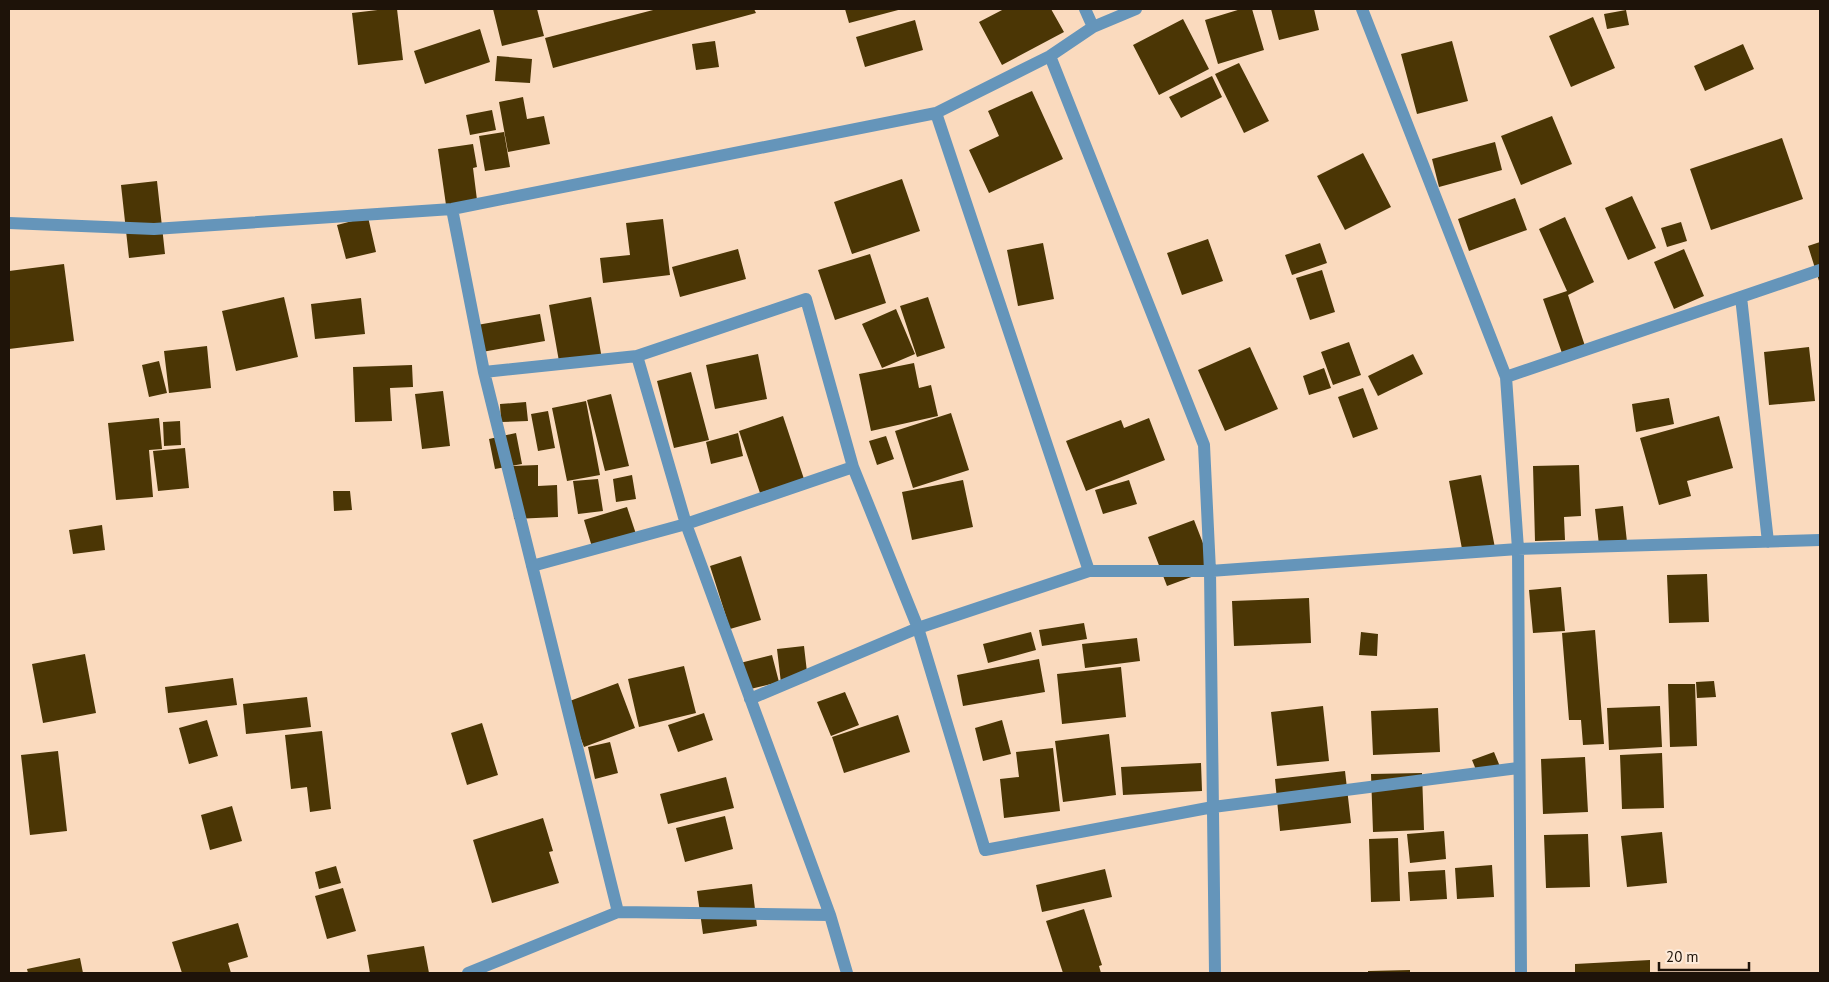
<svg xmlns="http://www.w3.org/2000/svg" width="1829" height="982" viewBox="0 0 1829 982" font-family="'PT Sans',sans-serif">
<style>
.building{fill:#4b3605}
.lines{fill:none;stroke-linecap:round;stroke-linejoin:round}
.street{stroke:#6595ba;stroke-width:12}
</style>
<rect width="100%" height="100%" fill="#fadabe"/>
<!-- building -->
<path class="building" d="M386,9h11l6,51 -45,5 -6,-52z
M493,9h44l7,27 -42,10z
M657,9h97l2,4 -203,55 -8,-30z
M845,9h57l-53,14z
M1004,9h47l13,23 -62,33 -23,-43z
M1241,9h11l12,41 -46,14 -13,-44z
M1271,9h43l5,21 -40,10z
M1626,10l3,15 -22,4 -3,-15z
M1593,17l22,51 -44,19 -22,-51z
M1183,19l26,50 -50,26 -26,-50z
M915,20l8,30 -58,17 -9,-30z
M480,29l10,33 -65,22 -11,-33z
M715,41l4,26 -23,3 -4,-26z
M1452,41l16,60 -51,13 -16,-60z
M1743,44l11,25 -49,22 -11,-25z
M497,56l35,3 -2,24 -35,-2z
M1239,63l30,58 -25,12 -29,-59z
M1212,76l10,21 -41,21 -12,-21z
M1032,91l31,68 -74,34 -20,-43 30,-14 -11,-25z
M523,97l4,22 17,-3 6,28 -42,8 -9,-50z
M492,110l4,20 -26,5 -4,-20z
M1552,116l20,48 -51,21 -20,-49z
M504,132l6,35 -25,4 -6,-35z
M1782,138l21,61 -92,31 -21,-61z
M1495,142l7,28 -63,17 -7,-28z
M473,144l4,23 -4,1 5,40 -31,4 -9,-63z
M1363,153l28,54 -46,23 -28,-54z
M902,179l18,52 -68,23 -18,-52z
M157,181l8,73 -36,4 -8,-73z
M1632,196l24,52 -28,12 -23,-52z
M1515,198l12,32 -58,21 -11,-32z
M368,217l8,35 -30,7 -9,-34z
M1565,217l29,65 -26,13 18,54 -23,7 -20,-57 24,-8 -28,-62z
M663,219l7,56 -67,8 -3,-25 30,-3 -4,-32z
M1681,222l6,19 -20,6 -6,-19z
M1208,239l15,42 -41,14 -15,-42z
M1820,242v42l-12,-38z
M1043,243l11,56 -36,7 -11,-56z
M1320,243l7,20 -35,12 -7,-20z
M738,249l8,30 -66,18 -8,-30z
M1684,249l20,47 -30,13 -20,-47z
M870,254l16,49 -51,17 -17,-50z
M64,264l10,77 -65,8v-78z
M1322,270l13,42 -25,8 -14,-42z
M284,297l14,60 -62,14 -14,-60z
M591,297l11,62 -42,8 -11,-62z
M928,297l17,51 -28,9 -17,-51z
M361,298l4,36 -50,5 -4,-35z
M896,309l19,45 -33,14 -20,-44z
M540,314l5,27 -63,11 -5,-27z
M1349,342l12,33 -28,10 -12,-33z
M207,346l4,42 -42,5 -5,-42z
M1250,347l28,62 -53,22 -27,-61z
M1809,347l6,54 -46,4 -5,-53z
M758,354l9,45 -52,10 -9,-44z
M1413,354l10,20 -45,22 -10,-20z
M159,361l8,32 -18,4 -7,-32z
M914,363l5,25 12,-3 7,31 -67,15 -12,-57z
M412,365l1,22 -23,1 2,33 -37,1 -2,-55z
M1324,368l7,20 -22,7 -6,-19z
M691,372l18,68 -35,8 -17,-67z
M1363,388l15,41 -25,9 -15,-41z
M443,391l7,55 -28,3 -7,-55z
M611,394l18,72 -24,5 -18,-71z
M1669,398l5,26 -38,8 -4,-28z
M586,401l14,74 -33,6 -15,-73z
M526,402l2,19 -27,1 -1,-18z
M548,411l7,37 -17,3 -7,-37z
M951,413l18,57 -56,18 -18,-57z
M783,416l21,63 -44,14 -21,-62z
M1719,416l14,52 -46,13 4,15 -32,9 -19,-67z
M159,418l3,31 -13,1 4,47 -37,3 -8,-77z
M1149,418l16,42 -79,31 -20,-50 55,-21 3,8z
M180,421l1,24 -17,1 -1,-24z
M516,433l6,31 -27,5 -6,-30z
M738,433l5,23 -32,8 -5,-22z
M886,436l8,23 -17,6 -8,-24z
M185,448l4,40 -31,3 -5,-40z
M538,465v21l19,-1 1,32 -44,2 -2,-53z
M1579,465l2,51 -17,1 1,23 -30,1 -2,-75z
M632,475l4,24 -20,3 -3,-23z
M1481,475l14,73 -32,6 -14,-73z
M598,479l5,32 -25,3 -5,-33z
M963,480l10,47 -61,13 -10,-48z
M1129,480l8,24 -34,10 -8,-24z
M333,491h17l2,19 -18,1z
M1623,506l4,36 -28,3 -4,-36z
M627,507l9,27 -44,13 -8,-27z
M1194,520l19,49 -46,17 -19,-49z
M102,525l3,25 -32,4 -4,-24z
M741,556l20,64 -31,9 -20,-63z
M1707,574l2,48 -40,1 -2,-48z
M1561,587l4,44 -32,2 -4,-43z
M1309,598l2,45 -77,3 -2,-45z
M1084,623l3,16 -45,7 -3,-16z
M1595,630l9,114 -21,1 -2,-25h-12l-7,-87z
M1031,632l5,18 -48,13 -5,-19z
M1361,632l17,2 -1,22 -18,-1z
M1137,638l3,23 -55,7 -3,-24z
M804,646l4,35 -27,2 -4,-34z
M85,654l11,59 -53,10 -11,-59z
M772,655l7,27 -37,9 -6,-27z
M1039,659l6,33 -82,14 -6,-31z
M684,666l12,47 -57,14 -11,-48z
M1121,667l5,50 -64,7 -5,-50z
M233,678l4,27 -69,8 -3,-26z
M1714,681l2,16 -19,1 -1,-16z
M618,683l17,45 -51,19 -17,-45z
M1668,684h27l2,62 -27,1z
M845,692l14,33 -28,11 -14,-34z
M307,697l4,30 -65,7 -3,-30z
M1323,706l6,55 -52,5 -6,-54z
M1660,706l2,41 -53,3 -2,-42z
M1438,708l2,44 -67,3 -2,-44z
M704,713l9,27 -35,12 -10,-27z
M898,715l12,37 -66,21 -12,-36z
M207,720l11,36 -29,8 -10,-36z
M1002,720l9,34 -28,7 -8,-33z
M482,723l16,52 -31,10 -16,-52z
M322,731l9,78 -21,3 -3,-25 -16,2 -6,-54z
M1109,734l7,61 -53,7 -8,-61z
M610,742l8,31 -23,6 -7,-32z
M1053,748l7,63 -56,7 -4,-39 19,-2 -3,-25z
M58,751l9,80 -37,4 -9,-80z
M1494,752l7,17 -22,8 -7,-17z
M1662,753l2,55 -42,1 -2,-54z
M1585,757l3,55 -45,2 -2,-55z
M1201,763l1,28 -79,4 -2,-28z
M1345,771l6,52 -71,8 -5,-52z
M1422,773l2,57 -51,2 -2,-58z
M726,777l8,31 -66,16 -8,-30z
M232,806l10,35 -32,9 -9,-35z
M725,816l8,33 -48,13 -9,-34z
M543,818l10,33 -4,1 10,31 -67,20 -19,-63z
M1444,831l2,28 -36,4 -3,-29z
M1662,832l5,51 -40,4 -6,-51z
M1588,834l2,53 -44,1 -2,-53z
M1398,838l2,63 -29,1 -2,-63z
M1492,865l2,32 -37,2 -2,-31z
M336,866l5,17 -22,6 -4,-17z
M1105,869l7,28 -70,15 -6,-27z
M1445,870l2,29 -37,2 -2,-29z
M752,884l5,42 -54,8 -6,-43z
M343,888l13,43 -29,8 -12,-43z
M1084,909l18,56 -3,1 2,7h-38l-17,-52z
M238,923l10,34 -20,6 3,10h-49l-10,-31z
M424,946l5,27h-59l-3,-18z
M80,958l3,15h-55l-1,-4z
M1650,960v13h-75v-9z
M1410,970v3h-42v-2z"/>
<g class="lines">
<!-- street -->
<path class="street" d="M1085,9l8,18
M1362,9l144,368 12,172 3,424
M1050,56l154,389 6,126 5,402
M936,113l153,458
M452,209l32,163 134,540 212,3
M9,223l145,6 298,-20 484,-96 114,-57 43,-29 43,-18
M1741,297l27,245
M637,356l49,168 144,391 17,58
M484,372l153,-16 169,-57 47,168 65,161 67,222 228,-43 305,-39
M1506,377l314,-107
M532,566l154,-42 167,-57
M750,699l168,-71 171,-57h121l308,-22 302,-9
M468,973l150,-61"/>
</g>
<!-- border -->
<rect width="1829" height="982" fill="none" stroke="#1e1309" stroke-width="20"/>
<!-- scale -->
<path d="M1659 962v8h90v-8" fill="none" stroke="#1e1309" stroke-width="2.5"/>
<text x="1666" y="962" font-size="15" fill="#1e1309" stroke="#fdead9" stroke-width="4" paint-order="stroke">20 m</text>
</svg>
